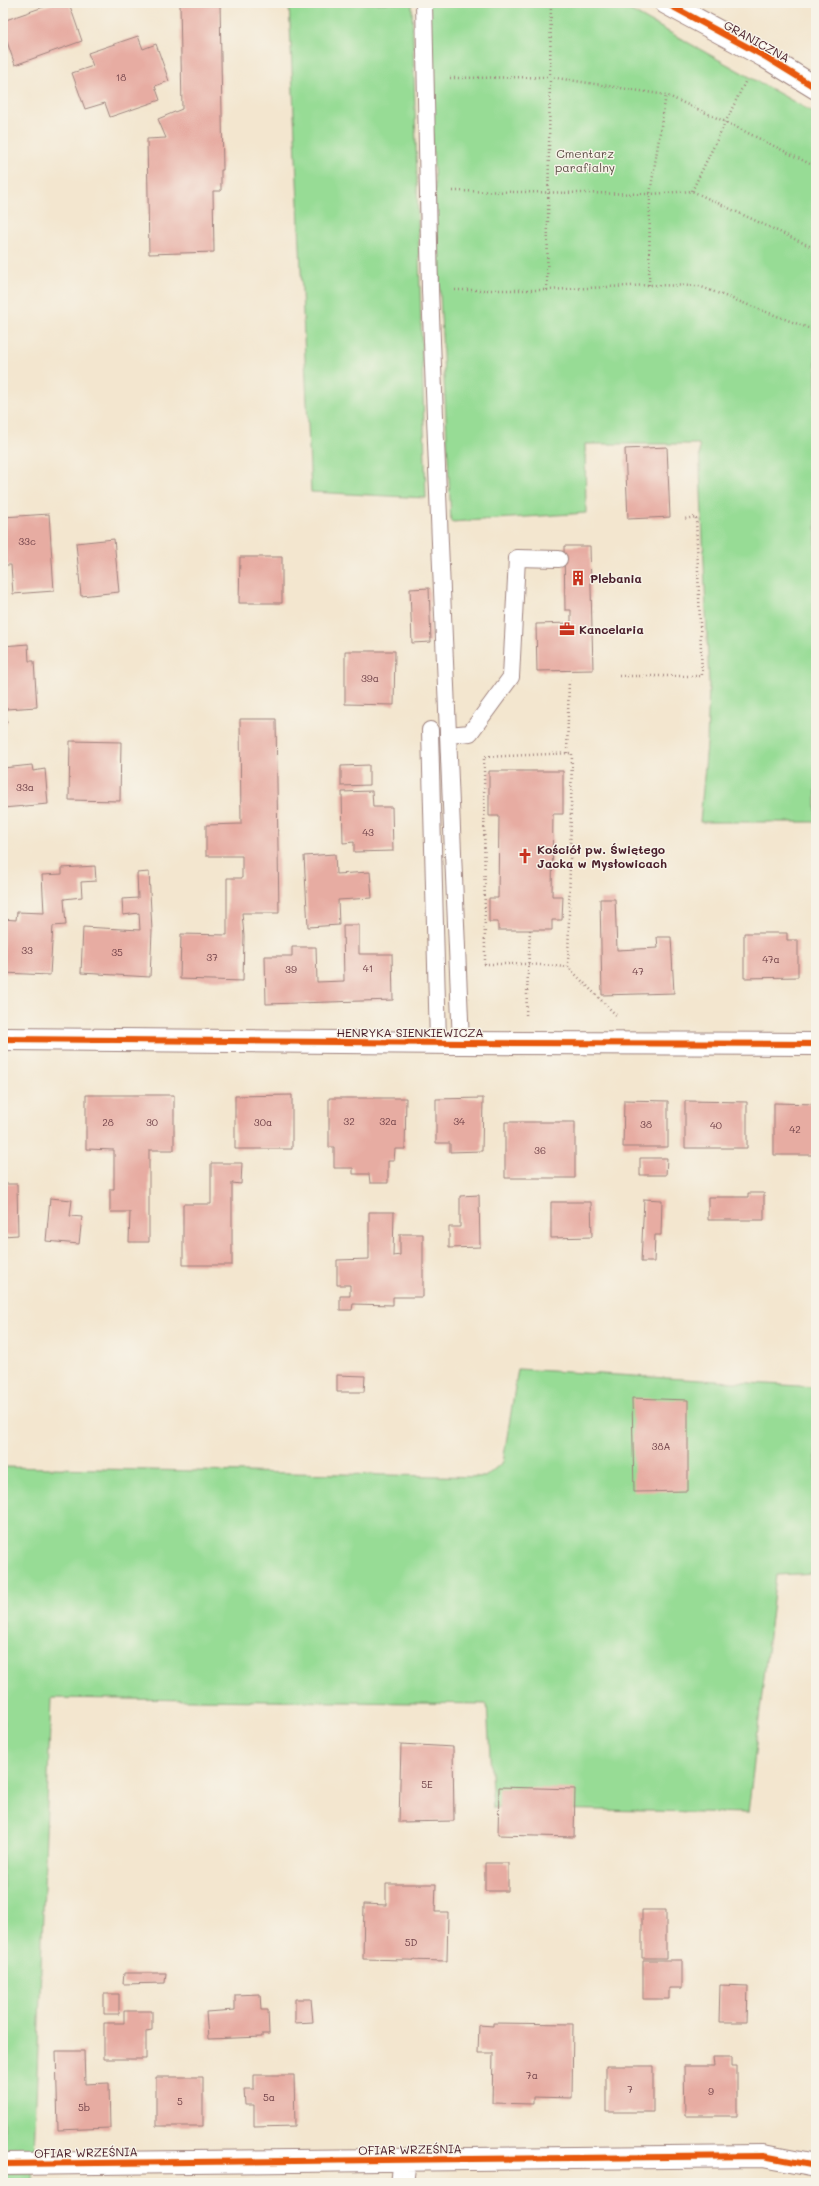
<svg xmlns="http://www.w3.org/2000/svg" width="819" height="2186" viewBox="0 0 819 2186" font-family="Mali,sans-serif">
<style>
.green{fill:#97dc95;stroke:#707e60}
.building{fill:#e7aca2}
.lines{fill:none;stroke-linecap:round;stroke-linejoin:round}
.lane-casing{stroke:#9e827d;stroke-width:18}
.street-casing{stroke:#9e827d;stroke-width:24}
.secondary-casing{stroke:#9e827d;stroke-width:24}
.path{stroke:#9e827d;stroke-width:2.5;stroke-dasharray:1 3;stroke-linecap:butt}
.lane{stroke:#fff;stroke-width:16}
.street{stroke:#fff;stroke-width:22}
.secondary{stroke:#fff;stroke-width:22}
.cycleway-casing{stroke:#f7f3e8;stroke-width:8}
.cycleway{stroke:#e8590c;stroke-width:6}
.labels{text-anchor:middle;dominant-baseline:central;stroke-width:3;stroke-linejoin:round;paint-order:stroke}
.number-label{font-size:10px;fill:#714249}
.street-label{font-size:12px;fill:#4a1f2b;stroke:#f7f3e8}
.park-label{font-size:12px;fill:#5d4e46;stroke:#f7f3e8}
.poi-label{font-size:12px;font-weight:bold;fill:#4a1f2b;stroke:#f7f3e8;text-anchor:start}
</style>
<rect width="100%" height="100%" fill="#f7f3e8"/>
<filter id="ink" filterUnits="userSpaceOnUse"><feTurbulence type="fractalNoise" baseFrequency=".025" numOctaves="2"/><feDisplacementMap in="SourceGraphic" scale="8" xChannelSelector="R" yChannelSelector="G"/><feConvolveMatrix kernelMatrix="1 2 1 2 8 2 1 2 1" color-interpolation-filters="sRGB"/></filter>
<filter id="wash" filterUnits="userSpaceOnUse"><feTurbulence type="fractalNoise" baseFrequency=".012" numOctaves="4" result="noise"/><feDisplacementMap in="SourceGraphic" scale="16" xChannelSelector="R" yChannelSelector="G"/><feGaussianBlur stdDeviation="0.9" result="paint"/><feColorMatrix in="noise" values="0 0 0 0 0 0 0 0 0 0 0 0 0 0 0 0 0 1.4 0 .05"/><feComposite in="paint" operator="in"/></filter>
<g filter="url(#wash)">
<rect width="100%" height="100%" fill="#f3e6cf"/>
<!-- green -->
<path class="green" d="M289,3h123l14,495 -115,-6z
M426,3h191l199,111v708h-116l7,-78 2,-61 -10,-239h-114l1,69 -135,9z
M518,1369l298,18v186l-40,2 -28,238 -255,-5 -6,-104 -436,-6 -18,485h-30v-716l482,10 18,-15z"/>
<g id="blocks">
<!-- building -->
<path class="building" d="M55,3h14l13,38 -67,24 -12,-35v-9z
M180,3h40l3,167h-2v21h-8l1,61 -65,2 -2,-115 19,-1 -8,-19 24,-10z
M138,36l5,13 13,-5 13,37 -14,5 5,14 -50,17 -5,-14 -20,6 -13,-36 21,-7 -5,-13z
M667,447l3,70 -42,2 -3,-70z
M49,514l5,77 -41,3 -2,-29h-8v-48z
M114,539l5,53 -38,4 -5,-53z
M564,546h26l3,124 -56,1 -1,-47 35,-1v-13h-6z
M240,557h42v46h-43z
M429,588l2,54 -19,1 -2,-54z
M28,644l1,17h5l3,46 -31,2 1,14h-4v-77z
M345,651h50l-1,54 -49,-1z
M240,719h36l3,194h-37l2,23 -1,45 -63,-2 1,-45 46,1v-57h15v-22h-36v-31l35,-1z
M70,741l51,1 -1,59 -51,-1z
M32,765l1,6 12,-2 3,35 -45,4v-40z
M369,765v20l-28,1v-20z
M489,771h74v43h-10l-1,82h11l-1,24h-10v10h-54v-8h-9v-24h9l1,-82h-10z
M372,791l1,16h19l1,44 -39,1v-10l-11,1 -1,-51z
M335,854l1,20 34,-2 2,26 -34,2 1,25 -31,2 -4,-71z
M95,866l1,15 -15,1 1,15 -18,2 2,26 -13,1 -3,49 -47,-2v-54l13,1 1,-8 27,1 -2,-38 20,-1v-6z
M149,872l3,59 -2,46 -69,-4 2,-46 57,3 -1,-17 -16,2 -1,-16 16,-1 -1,-25z
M600,899h15l2,51 41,-2 -1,-11h14l3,56 -72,2z
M343,925h16v29h33l1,46 -127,4 -1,-48h27v-9h24l1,35 27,-1z
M744,933h43v7h11v37l-54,1z
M86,1095h88v55h-25v92h-20l1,-30h-20v-23h4v-39l-28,-1z
M292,1095v54h-57v-53z
M329,1098h77l-1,51h-10l-1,12h-6v22h-18l-1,-9h-16v-6h-19v-21h-5z
M483,1098l-1,53 -32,1v-9h-14v-44z
M624,1100l44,1v46h-45z
M685,1101l62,1v46h-62z
M774,1103l42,1v51h-42z
M505,1122h70v56h-70z
M640,1158h27l-1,17h-26z
M211,1163h31l-1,21 -9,-1v82h-49v-61h28z
M3,1184h14l1,51 -15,1z
M748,1193h16v27h-56v-23h40z
M479,1195l1,52 -31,1v-21h11v-31z
M50,1198l22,2 -2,16 12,1 -3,27 -33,-3z
M644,1199l18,1 -1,35h-6l-1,27h-13z
M551,1202h40l1,35 -41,1z
M369,1212h25l-1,44 7,-1v-21h23v63h-30v8l-40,-1 -1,6h-12v-14h10v-11h-13v-25l32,-1z
M337,1375l28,1 -1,16h-27z
M632,1398l56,2v91l-54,1z
M401,1744l52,3 1,74 -55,1z
M499,1787l76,2 -1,48 -76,-2z
M485,1863h23v28h-23z
M386,1884h50l-1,28h13l-1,49 -84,-2 1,-55 22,1z
M642,1910h24v48h-24z
M643,1960h39v28h-13v11h-26z
M124,1973h42l-1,10 -42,1z
M720,1985l28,1 -1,36h-28z
M104,1994h15v20h-15z
M260,1994l1,16h7l1,24h-7v3l-54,2 -2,-27 29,-2v-15z
M295,1999h16l2,23 -18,1z
M124,2011h28v19l-6,1v28h-42v-36h20z
M493,2023l80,1 -1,74 -39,-1v7l-41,-1 1,-50h-15l1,-28 14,1z
M56,2051h28l1,33 24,-1 1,45 -52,2z
M713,2057h19v9h5v50h-52l-1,-50h30z
M606,2066h47v46h-47z
M254,2075h40l1,51 -41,1v-22h-9l-1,-16h10z
M156,2077h47v49h-47z"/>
</g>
</g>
<g filter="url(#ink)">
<use href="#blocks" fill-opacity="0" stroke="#9e827d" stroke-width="1"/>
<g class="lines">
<!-- lane casing -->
<g class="lane-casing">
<path id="lane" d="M424,3l6,287 10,253 21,500
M430,730l8,313
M448,735l22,-2 41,-56 6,-119 42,1"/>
</g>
<!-- street casing -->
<g class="street-casing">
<path id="street" d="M666,3l98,53 52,32
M3,2164l760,-8 53,10
M402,2183l3,-23"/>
</g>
<!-- secondary casing -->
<g class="secondary-casing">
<path id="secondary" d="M3,1039l458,4 355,1"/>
</g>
<!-- path -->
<path class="path" d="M450,78l100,-1 116,18 60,27 90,45
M453,191l197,3 42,-3 124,58
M692,191l53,-109
M649,285l1,-91 16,-99
M455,290h92l102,-5 50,1 117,45
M547,290l4,-287
M619,676h83l-6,-159 -12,2
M567,753l2,-75
M484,964h44l40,3
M485,964l-1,-207 88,-4 -4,214 48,48
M526,1015l4,-85"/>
<!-- lane -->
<use href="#lane" class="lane"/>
<!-- street -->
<use href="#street" class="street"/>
<!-- secondary -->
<use href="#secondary" class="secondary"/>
<!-- cycleway casing -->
<g class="cycleway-casing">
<path id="cycleway" d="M666,3l98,53 52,32
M3,1039l458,4 355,1
M3,2164l760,-8 53,10"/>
</g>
<!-- cycleway -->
<use href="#cycleway" class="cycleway"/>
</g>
</g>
<!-- icons -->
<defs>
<g id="building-bare" transform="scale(1.2)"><path d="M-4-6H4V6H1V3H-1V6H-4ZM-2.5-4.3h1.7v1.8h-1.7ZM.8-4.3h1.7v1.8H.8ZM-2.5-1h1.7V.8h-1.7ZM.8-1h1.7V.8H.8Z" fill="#c8321e" stroke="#f7f3e8" stroke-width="2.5" paint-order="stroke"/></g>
<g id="office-bare" transform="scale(1.2)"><path d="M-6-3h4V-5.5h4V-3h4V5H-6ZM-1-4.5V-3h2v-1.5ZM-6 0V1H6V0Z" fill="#c8321e" stroke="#f7f3e8" stroke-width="2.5" paint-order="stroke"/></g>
<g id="church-bare" transform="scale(1.2)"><path d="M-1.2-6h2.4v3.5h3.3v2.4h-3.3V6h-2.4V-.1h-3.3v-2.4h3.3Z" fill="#c8321e" stroke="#f7f3e8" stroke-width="2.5" paint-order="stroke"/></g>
</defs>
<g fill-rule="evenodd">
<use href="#building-bare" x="578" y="578"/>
<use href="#office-bare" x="567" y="629"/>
<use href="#church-bare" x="525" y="856"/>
</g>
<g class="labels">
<!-- number labels -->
<g class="number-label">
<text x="121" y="77">18</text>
<text x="27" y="541">33c</text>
<text x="370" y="678">39a</text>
<text x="25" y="787">33a</text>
<text x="368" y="832">43</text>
<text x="27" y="950">33</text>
<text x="117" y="952">35</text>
<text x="212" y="957">37</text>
<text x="771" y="959">47a</text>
<text x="368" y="968">41</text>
<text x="291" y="969">39</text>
<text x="638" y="971">47</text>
<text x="349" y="1121">32</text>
<text x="388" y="1121">32a</text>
<text x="459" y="1121">34</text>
<text x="108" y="1122">28</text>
<text x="152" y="1122">30</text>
<text x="263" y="1122">30a</text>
<text x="646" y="1124">38</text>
<text x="716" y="1125">40</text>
<text x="795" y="1129">42</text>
<text x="540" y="1150">36</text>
<text x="661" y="1446">38A</text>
<text x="427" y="1784">5E</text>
<text x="411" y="1942">5D</text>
<text x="532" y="2075">7a</text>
<text x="630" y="2089">7</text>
<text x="711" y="2091">9</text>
<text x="269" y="2097">5a</text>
<text x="180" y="2101">5</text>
<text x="84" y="2107">5b</text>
</g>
<!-- street labels -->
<g class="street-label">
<text transform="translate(757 41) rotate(29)">GRANICZNA</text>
<text x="410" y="1032">HENRYKA SIENKIEWICZA</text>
<text transform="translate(410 2149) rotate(-1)">OFIAR WRZEŚNIA</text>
<text transform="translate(86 2152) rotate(-1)">OFIAR WRZEŚNIA</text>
</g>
<!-- park labels -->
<g class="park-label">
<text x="585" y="153">Cmentarz<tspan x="585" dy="14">parafialny</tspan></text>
</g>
<!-- poi labels -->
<g class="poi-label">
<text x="590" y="578">Plebania</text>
<text x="579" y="629">Kancelaria</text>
<text x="537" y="849">Kościół pw. Świętego<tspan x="537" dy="14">Jacka w Mysłowicach</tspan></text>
</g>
</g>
<!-- margin -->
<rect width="819" height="2186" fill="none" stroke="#f7f3e8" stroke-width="16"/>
</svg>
